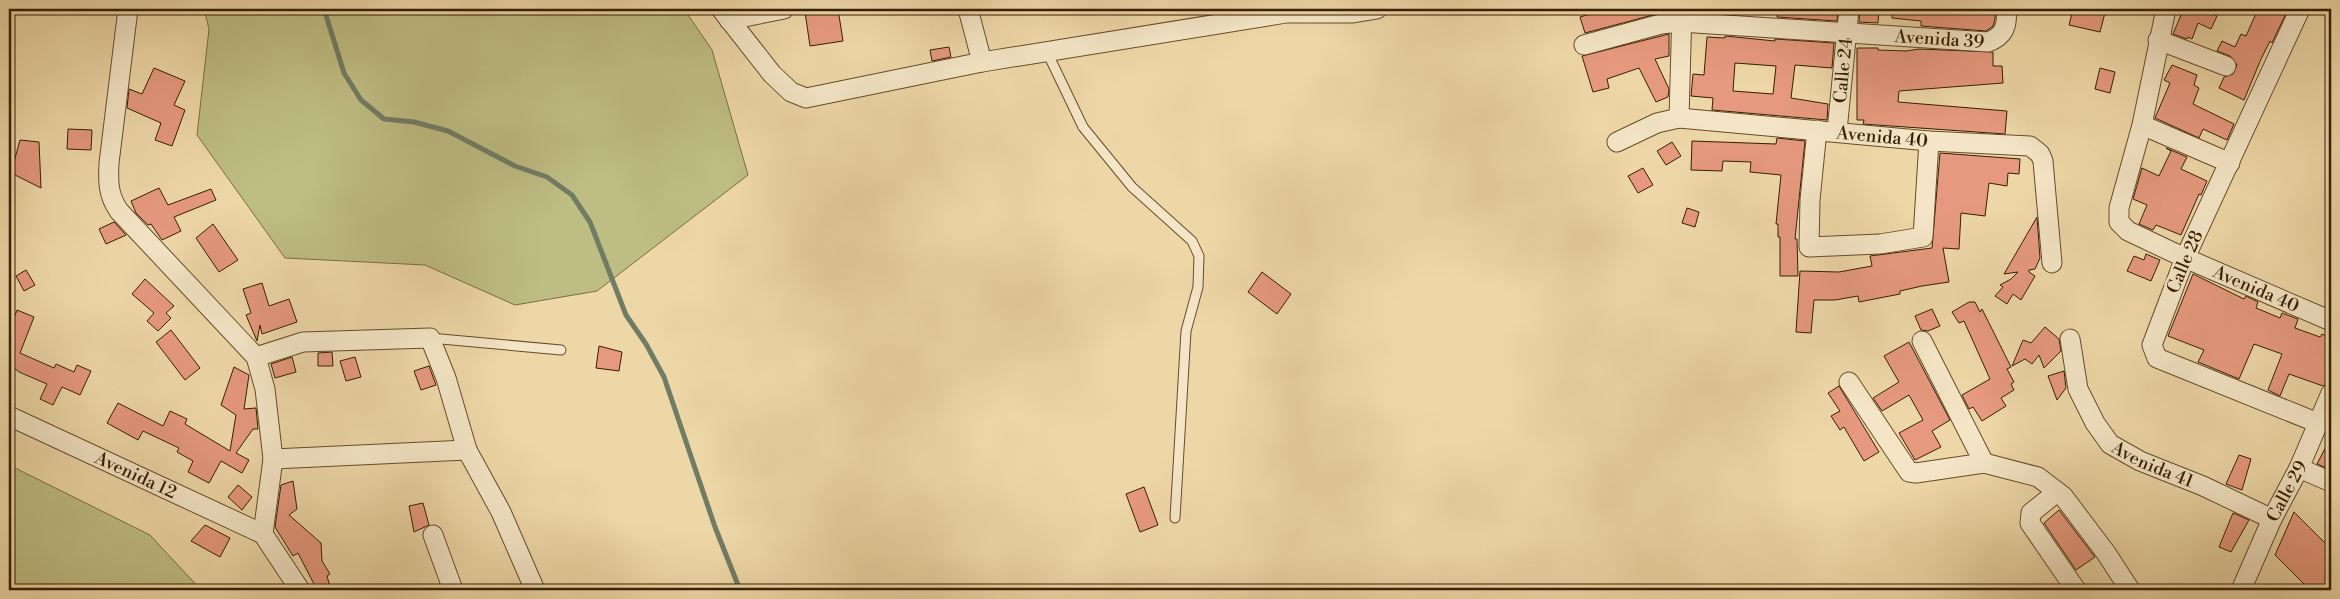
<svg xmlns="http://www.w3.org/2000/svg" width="2340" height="599" viewBox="0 0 2340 599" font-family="'Libre Bodoni',serif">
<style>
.green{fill:#bebd83;stroke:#7a6e42}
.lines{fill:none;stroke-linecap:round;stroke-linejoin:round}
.stream{stroke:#717c64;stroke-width:5}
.building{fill:#e6997e;stroke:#361f01;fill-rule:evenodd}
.lane-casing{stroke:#644d2a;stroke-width:11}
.street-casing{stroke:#644d2a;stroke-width:21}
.lane{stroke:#f4e5c6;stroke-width:9}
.street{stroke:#f4e5c6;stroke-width:19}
.labels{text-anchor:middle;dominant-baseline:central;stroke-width:5;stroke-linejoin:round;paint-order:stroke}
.street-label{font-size:18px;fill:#361f01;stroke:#f4e5c6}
</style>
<rect width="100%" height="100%" fill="#eed7a7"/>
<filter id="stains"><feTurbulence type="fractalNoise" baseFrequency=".004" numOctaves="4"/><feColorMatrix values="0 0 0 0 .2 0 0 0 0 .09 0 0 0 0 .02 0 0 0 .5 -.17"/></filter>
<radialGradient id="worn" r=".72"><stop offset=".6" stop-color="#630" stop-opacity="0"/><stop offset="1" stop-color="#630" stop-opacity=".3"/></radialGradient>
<!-- green -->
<path class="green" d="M204,9h480l28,41 36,125 -151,116 -82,14 -90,-40 -140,-7 -88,-123 12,-106z
M9,465l141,70 51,55h-192z"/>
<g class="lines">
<!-- stream -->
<path class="stream" d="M324,9l20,64 17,27 23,19 30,3 34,9 67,35 32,11 25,18 18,27 36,93 20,29 18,33 51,150 25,63"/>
</g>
<!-- building -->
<path class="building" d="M827,9h11l5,32 -33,5 -5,-34z
M1592,9h71l1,3 -79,21 -5,-16 13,-4z
M1777,9h61l-1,12 -60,-4z
M1860,9h19l-1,14 -19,-1z
M1892,9h78v2l25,2v6l-2,7 -7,5 -65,-5v-5l-29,-3z
M2073,9h33l-6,23 -31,-7z
M2177,9h27l13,7 -6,13 -13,-6 -6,16 -4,-2 -1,2 -14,-5 8,-19 -4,-2z
M2258,9h30l-16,34 -2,-2 -9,18 -17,41 -25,-12 5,-11 9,-3 4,-9 -7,-9 -13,-5 5,-10 13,6 6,-13 5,2z
M1669,34v22l-14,3 14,30 -1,8 -12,5 -17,-34 -32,11 2,9 -16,4 -11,-36z
M1725,36l50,5v-2l59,4 -2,25 -37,-3 -4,33 37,6 -1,16 -115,-10 1,-12 -22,-2 2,-22 11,1 3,-38 18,1zM1735,63l41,3 -3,28 -40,-3z
M949,47l2,10 -19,4 -2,-11z
M1857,48h21v2l28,1 13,-2 74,3v14h9l1,17 -104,8 -1,11 109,9 -2,23 -142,-10 1,-4h-7z
M2172,65l25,10 -3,10 5,3 -6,16 41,20 -7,16 -24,-11 -4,9 -44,-20 15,-35 -6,-3z
M154,68l31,13 -11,24 11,5 -13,36 -17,-6 6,-17 -34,-15 2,-19 13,5z
M2100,68l15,4 -5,21 -15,-4z
M68,129l24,1 -1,20 -24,-1z
M1777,138l28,3 -10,98h2l1,37h-18v-39h-2v-13h-2l5,-49 -31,-3 1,-10 -28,-1 -1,10 -31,-1 1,-29 84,3z
M20,140l19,2 2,46 -30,-15z
M1672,142l9,14 -15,9 -9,-14z
M2166,148l21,9 -6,12 26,12 -6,14 -2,-1 -18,41 -25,-10 -3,5 -14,-6 8,-19 -14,-6 9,-31 17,8 12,-25z
M1940,153l80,6 -1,15 -11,-1 -1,13 -18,-3 -4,33 -24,-3 -2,36 -16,-1 6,34 -27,4 -22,5v3l-41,8 -1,-6 -23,4h-21l-3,33 -15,-1 4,-61 39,1 33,-6 -2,-10 62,-8z
M1643,168l10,17 -15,8 -10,-17z
M159,188l9,17 43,-16 5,11 -42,17 7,14 -19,9 -11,-16 -3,1 -12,-12 -5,-12z
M1687,208l12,4 -4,15 -13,-4z
M2037,217l3,41 -5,11 -6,1v2l6,4 -14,24 -8,-6 -6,10 -12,-8 8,-9 -3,-2 11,-6 7,-7 -14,2z
M114,222l12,13 -20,9 -7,-15z
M213,224l25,36 -19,12 -23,-34z
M2146,254l14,6 -9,21 -24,-10 7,-15 10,4z
M26,270l9,15 -11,6 -8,-15z
M1262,272l29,22 -14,20 -29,-22z
M2193,274l51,25 2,-3 12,6 -2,6 24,10 2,-5 16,6 -3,9 25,9 2,-3 9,4v44l-8,4 -34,-12 -9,22 -12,-6 14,-36 -28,-10 -15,35 -41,-17 6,-12 -36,-14z
M145,279l29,27 -8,7 5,5 -13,13 -11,-10 7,-8 -22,-19z
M262,283l7,23 20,-7 8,23 -35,12 -2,-9 -3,16 -11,-26 5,-2 -8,-24z
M1969,302h6l5,10 2,-3 29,58 -4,2 7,13 -3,2 3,6 -13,8 5,8 -24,15 -9,-14 -4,2 -7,-14 28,-16 -26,-58 -5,2 -7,-11z
M1932,309l8,17 -12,5 -7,-1 -6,-14z
M17,310l17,7 -14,36 34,15 2,-4 18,8 3,-7 14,6 -11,24 -18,-8 -9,18 -13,-6 7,-15 -28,-12 -6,-5 -4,10v-46z
M2045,327l14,12 2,12 -17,17 -5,-13 -7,9 -7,-5 -13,7 11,-26 8,3z
M171,330l29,38 -15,12 -29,-38z
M1909,342l41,78 -18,11 9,16 -26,13 -16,-27 24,-13 -14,-25 -27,16 -9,-13 26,-16 -15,-26z
M599,346l23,6 -3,19 -23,-3z
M332,352l1,14h-15v-13z
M292,357l4,15 -21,6 -4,-14z
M355,357l6,20 -15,4 -6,-20z
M429,366l7,19 -15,5 -7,-19z
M234,367l15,8 -5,34 12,-1 2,21h-5l-17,24 13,7 -7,13 -21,-12 -12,22 -21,-11 5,-11 -16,-9 2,-4 -36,-17 -5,9 -31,-17 11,-20 45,23 7,-15 17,8 -2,5 45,27 6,-36 -15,-10z
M2064,371l2,17 -9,12 -9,-24z
M1839,386l40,66 -15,9 -20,-34 -4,3 -9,-14 9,-5 -12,-18z
M2331,437v33l-14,-6z
M2239,455l12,4 -9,31 -16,-6z
M293,481l4,28 -8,6 32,28 1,18 8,13 -3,2 4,14h-14l-19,-37 -5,3 -18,-29 6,-42z
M238,485l14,12 -10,13 -14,-13z
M1144,487l14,38 -18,7 -14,-38z
M423,503l6,22 -15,7 -5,-26z
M2059,510l36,47 -19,13 -32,-47z
M2294,512l37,37v41h-21l-35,-35z
M2233,513l16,7 -18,32 -12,-5z
M205,525l25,13 -10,19 -29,-16z"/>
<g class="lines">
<!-- lane casing -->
<g class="lane-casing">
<path id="lane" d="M1047,52l36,75 49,60 60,54 7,15 -1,31 -12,44 -11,187
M430,338l131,12"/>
</g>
<!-- street casing -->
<g class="street-casing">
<g id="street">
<path d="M128,9l-19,154c-1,19 -1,32 10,48l137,146 9,32 8,70 -10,75 37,56"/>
<path d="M721,9l51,65 19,18 15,6 176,-36"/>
<path d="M968,9l14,53 304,-49h67l24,-4"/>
<path id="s1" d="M2166,9l-24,116 -23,83v14l9,9 57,27 146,63"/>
<path d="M2300,9l-115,249 -33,87 5,13 161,65"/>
<path d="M729,20l55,-11"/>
<path d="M2158,40l68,26"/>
<path id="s2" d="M1584,45l77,-21 19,-2 308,20c16,-6 20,-16 18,-33"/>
<path d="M1679,118l3,-109"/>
<path d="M2142,125l88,38"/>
<path d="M1817,130l-7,70 -1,47 71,-3 43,-7 6,-96"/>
<path id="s3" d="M1837,131l12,-122"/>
<path id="s4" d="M1617,142l40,-19 22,-5 250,23 101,5 10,8 3,7 9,102"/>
<path id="s5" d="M2070,339l8,50 17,34 15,21 30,17 63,25 69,33"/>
<path d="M1922,341l62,122"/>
<path d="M256,357l47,-15 127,-4 16,40 21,72 34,62 34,78"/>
<path d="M1849,382l60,90 7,1 68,-10 54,14 25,19 43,57 24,37"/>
<path id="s6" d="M9,416l254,118"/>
<path d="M273,459l194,-9"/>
<path d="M2299,468l32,14"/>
<path d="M2057,492l-26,21 -1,10 46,67"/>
<path d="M433,535l20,55"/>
<path id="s7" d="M2241,590l31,-71 27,-51 32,-75"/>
</g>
</g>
<!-- lane -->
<use href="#lane" class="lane"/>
<!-- street -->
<use href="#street" class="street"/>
</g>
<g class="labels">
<!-- street labels -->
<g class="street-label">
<text stroke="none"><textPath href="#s2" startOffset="359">Avenida 39</textPath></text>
<text stroke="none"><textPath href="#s3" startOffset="61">Calle 24</textPath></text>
<text stroke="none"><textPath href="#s4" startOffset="271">Avenida 40</textPath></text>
<text transform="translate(2185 262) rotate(-67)">Calle 28</text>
<text stroke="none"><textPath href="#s1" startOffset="372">Avenida 40</textPath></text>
<text stroke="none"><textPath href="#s5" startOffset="162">Avenida 41</textPath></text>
<text stroke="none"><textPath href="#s6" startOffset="140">Avenida 12</textPath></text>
<text stroke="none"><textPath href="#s7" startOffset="109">Calle 29</textPath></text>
</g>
</g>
<!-- margin -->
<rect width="2340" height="599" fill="none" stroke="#eed7a7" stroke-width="30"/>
<rect x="10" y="10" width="2320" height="579" fill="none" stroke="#361f01" stroke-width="2.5"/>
<rect x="15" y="15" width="2310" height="569" fill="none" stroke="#361f01"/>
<rect width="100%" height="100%" filter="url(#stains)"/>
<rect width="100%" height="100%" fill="url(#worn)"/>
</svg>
